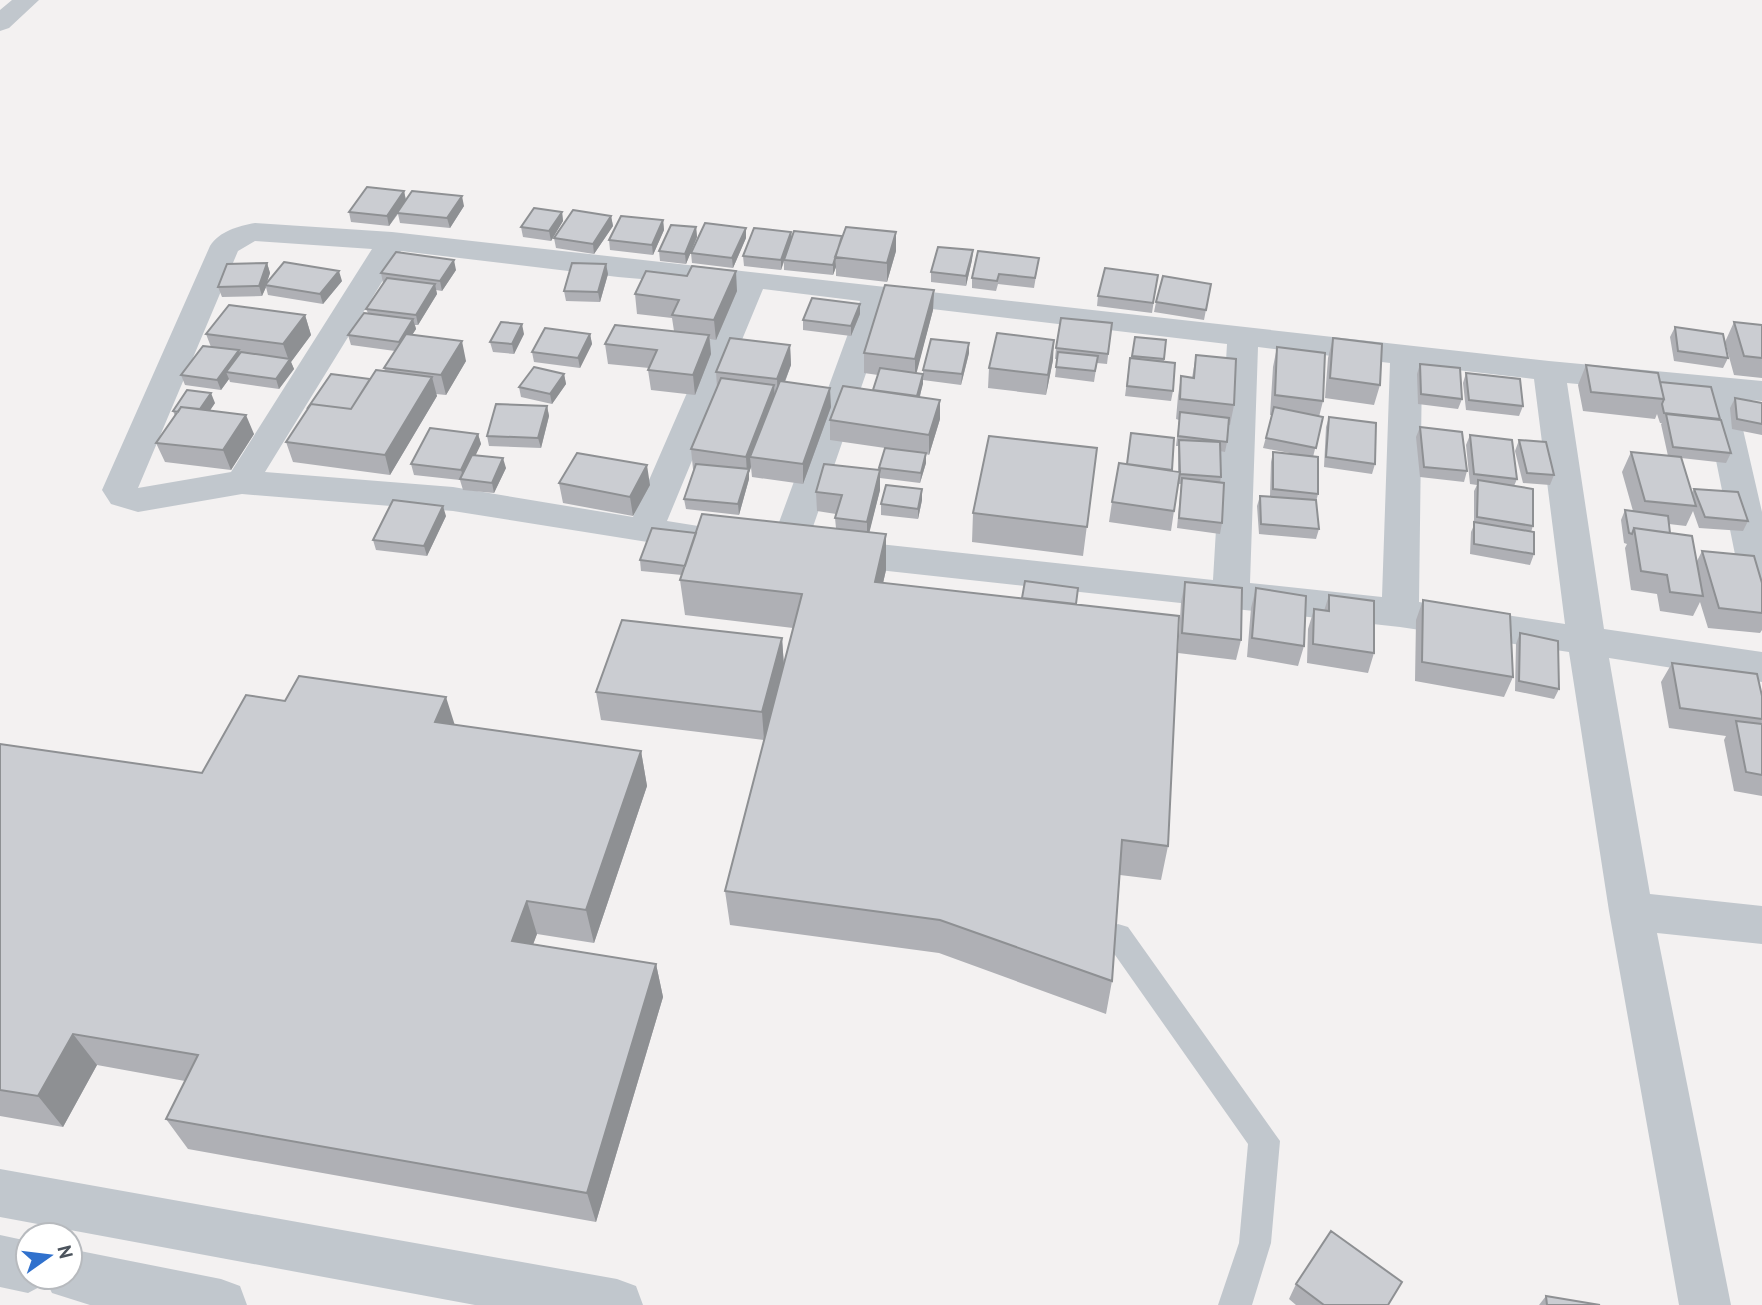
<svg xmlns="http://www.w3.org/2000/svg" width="1762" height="1305" viewBox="0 0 1762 1305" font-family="'PT Sans',sans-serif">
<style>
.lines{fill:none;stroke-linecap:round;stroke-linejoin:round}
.lane{fill:#c1c7cd;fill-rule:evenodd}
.street{fill:#c1c7cd;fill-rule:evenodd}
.wall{fill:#afb0b5}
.shaded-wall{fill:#8e9093}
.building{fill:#cbcdd2;stroke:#8e9093;stroke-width:2}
</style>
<rect width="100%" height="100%" fill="#f3f1f1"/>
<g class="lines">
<!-- lane -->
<path class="lane" d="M1118,924l10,3 152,214 -9,102 -19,62h-34l21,-62 9,-99 -140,-199 -4,-9 4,-9z"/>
<!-- street -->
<path class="street" d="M12,0h27l-30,28 -9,3v-21z
M255,223l137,9 1157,129 213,20v20l-26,-2 26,113v95l-13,-4 -6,-9 -40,-198 -136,-13 37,246 158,23v30l-153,-24 41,236 112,12v38l-105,-11 74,372h-52l-70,-394 -40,-259 -169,-25 -567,-62 -13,-4 -5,-9 5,-9 13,-4 380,41 14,-236 -337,-40 -84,243 -5,9 -13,4 -13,-4 -5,-9 90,-246 -97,-12 -96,232 50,8 5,9 -5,9 -13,4 -251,-40 -211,-17 -104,18 -27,-8 -9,-14 108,-244c10,-15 28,-20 45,-23zM255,241l117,8 -141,223 -93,16 100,-237zM401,251l217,26 115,10 -100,230 -180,-30 -188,-15zM1258,347l132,16 -8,234 -132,-14zM1422,366l112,13 31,245 -146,-22z
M0,1169l617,110 19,7 7,19h-168l-475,-88z
M0,1235l28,6v36h42v-28l151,30 19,7 7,19h-157l-38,-12 -5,-10 -19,10 -28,-6z"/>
</g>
<!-- wall -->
<path class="wall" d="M404,191l2,9 58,6 -14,22 -50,-5 -2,-9 -9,12 -38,-4 -2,-10z
M562,212l1,9 -12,20 -28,-4 -2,-10z
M611,216l2,10 -19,28 -38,-6 -2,-10z
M663,220l1,10 -11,25 -43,-5 -1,-10z
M696,227l1,10 -11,27 -26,-3 -1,-10z
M746,228v10l-13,30 -41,-5 -1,-10z
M791,232l1,7 50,-3 54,-4v19l-9,31 -51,-6v-9l-3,8 -49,-5v-8l-3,8 -37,-4 -1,-10z
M973,250l-1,10 -6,26 -35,-4v-10z
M1039,258l-5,30 -36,-4 -2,7 -24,-3v-10z
M267,263l3,10 -3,9 75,-1 -19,23 -55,-9 -2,-8 -4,9 -40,1 -4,-10z
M606,264l2,10 -8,28 -34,-1 -2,-10z
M456,270l-14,21 -6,-1 1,4 -19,31h-3l1,4 -4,6 54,26 -20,34 -10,-1 1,2 -47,79 -97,-13 -7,-20 84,-63 15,-8 -1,-3 11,-17 -44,-6 -3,-10 20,-22 -2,-4 17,-26 -2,-10z
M1158,275l-6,38 -55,-7 1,-10z
M1211,284l-7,36 -50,-8 2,-10z
M934,290l-1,20 -17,63 7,1v-4l46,-27v10l-8,32 -38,-5 -3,17 20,22 -11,36 -3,-1v9l-6,20 -40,-5v12l-11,42 17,2v36l-3,13 193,21 92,242 -7,34 -41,-5 -8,106 -6,33 -167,-61 -209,-28 -5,-34 39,-151 -163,-20 -5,-28 186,-54 2,28 9,-38 -108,-13 -5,-35 2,-5 -41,-4 -1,-11 56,-27 140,-5 -1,-10 1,-4 -19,-3 -1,-19 63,-22 6,-22 -55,-8v-20l43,-30 5,-15 -14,-2v-20z
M737,291l-21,49 -6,-1 1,15 -16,41 -44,-5 -3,-20 1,-2 -41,-4 -3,-20 69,-13 -2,-13 -35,-4 -2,-20z
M860,314l-9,22 -48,-6v-10z
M305,315l6,20 -20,27 3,7 -15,20 -49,-7 -1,-3 -8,11 -36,-5 -4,-10 30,-28 -5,-13z
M1734,322l28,3v53l-28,-3 -9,-33 3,16 -5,10 -49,-7 -4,-24 5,-10 50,15z
M1112,323l-5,41 -10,-1 -3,19 -39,-5 2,-18h-2l1,-11z
M524,334l-10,20 -21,-2 -3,-10z
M590,334l2,10 -12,24 -46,-6 -2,-10z
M1135,337l31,3 -2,21 9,30 -2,10 -46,-5 5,-38h2z
M1333,338l47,47 -6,20 -49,-7 3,-40z
M790,345l1,20 -6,17 46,25 -28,77 -51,-7 -1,-10 -2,6v6l-10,36 -53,-6 -2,-10 10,-30h-1l-2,-20 26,-62 -1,-15z
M1277,347l46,54 -4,16h4l-10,40 5,37 -2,8 3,27 -3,10 -57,-5 -2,-28 3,-10h10l1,-34 2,-10 22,2 -32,-6 9,-33h-2l3,-48z
M1196,355l38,50 -4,20h-2l-1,17 -2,10 -5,-1 1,26 -1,6 2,40 -2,11 -43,-6 4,-44h-3l-7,47 -62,-9 3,-20 60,-32 6,1v-25h-2l3,-26 -3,-1 2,-23 3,-20 11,2z
M1053,360l-7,35 -58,-7 1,-20z
M1420,364l42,35 -4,10 -40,-5 -1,-30z
M1586,365l134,54 -1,1 12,33 -5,10 -45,-5 11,35 2,-4 54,32 -5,10 -44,-3 -6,-17 -7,15 -17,-2 1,9 27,28 5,-10 60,32v47l-2,3 -52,-5 -8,-26 -7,14 -33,-5 -3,-17 -26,-4 -6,-42 2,-4 -3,-1 -3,-23 4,-10 8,1 -11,-39 9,-20 37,4 -7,-32 1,-1h-2l-3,-9 -2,5 -72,-8 -5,-26z
M1466,373l57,33 -4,10 -53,-6 -3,-27z
M564,374l2,10 -14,20 -31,-7 -2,-10z
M1735,398l27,5v32l-30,-6 -2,-21z
M215,403l-5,7 44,24 -23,36 -66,-8 -9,-19 19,-27 -2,-5z
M547,406l2,10 -8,32 -52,-2 -2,-10z
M1329,417l46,47 -3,10 -48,-7 2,-40z
M1420,427l47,44 -3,11 -44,-5 -4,-40z
M478,434l3,10 -6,11 31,13 -12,25 -31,-3 -3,-10 -46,-5 -3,-11z
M1470,435l47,44 -3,7 19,40 -2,6 3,22 -4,11 -60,-11 1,-22 3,-7v-34l3,-6 -7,-1 -4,-39z
M1519,440l35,35 -4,10 -27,-2 -8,-32z
M1097,448l-14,108 -111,-14 1,-29z
M559,483l91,2 -17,31 -70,-13z
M922,489v11l-4,19 -37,-4v-11z
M446,516l-19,40 -51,-6 -3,-10z
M1185,582l56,58 -5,20 -58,-7 3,-51z
M1256,588l48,58 -6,20 -51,-9 4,-49z
M1329,595l45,58 -6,20 -61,-10 1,-34 6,-20 10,2z
M1423,600l90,77 -9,20 -89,-16 1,-61z
M1520,633l39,56 -5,10 -39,-8 1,-47z
M1672,663l90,33v100l-28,-5 -10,-51 2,-4 -57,-8 -8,-46z
M455,725l186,26 6,35 -53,157 -57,-9 -4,10 123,20 7,33 -67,225 -408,-73 -22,-30 19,-38 -88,-16 -34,62 -63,-11v-372l202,29z
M1296,1284l92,21h-92l-7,-6z
M1546,1296l54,9h-61z"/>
<!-- shaded-wall -->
<path class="shaded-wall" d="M404,191l2,10 -17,25 -2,-10z
M462,196l2,10 -14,22 -3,-10z
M562,212l1,9 -12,20 -2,-10z
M611,216l2,10 -19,28 -1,-10z
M663,220l1,10 -11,25 -1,-10z
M696,227l1,10 -11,27 -1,-10z
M746,228v10l-13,30 -1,-10z
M791,232l1,10 -8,18 -3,10v-10z
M896,232v19l-9,31v-19z
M973,250l-1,10 -6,26v-10z
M835,257l1,10 -3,8v-10z
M454,260l2,10 -14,21 -2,-10z
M267,263l3,10 -4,12h-1l1,2 -4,9 -3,-10z
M606,264l2,10 -8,28 -2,-10z
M339,271l3,10 -19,23 -3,-10z
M736,271l1,20 -21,49 -2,-20z
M435,284l2,10 -19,31 -2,-10z
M934,290l-1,20 -18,69v-20z
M860,304v10l-9,22v-10z
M305,315l6,20 -20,27 3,7 -15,20 -3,-10 13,-18 -6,-17z
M413,319l3,10 -15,23 -2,-10z
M522,324l2,10 -10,20 -2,-10z
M590,334l2,10 -12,24 -2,-10z
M709,335l2,19 -16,41 -2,-20z
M1054,340l-1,20 -7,35 2,-20z
M462,341l4,20 -20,34 -5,-20z
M969,343v10l-8,32 1,-11z
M790,345l1,20 -13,34 -1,-20z
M239,350l3,11 -16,11 3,7 -8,11 -4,-10z
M564,374l2,10 -14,20 -2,-10z
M923,374v10l-8,29v-11z
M432,377l5,19 -47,79 -5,-20z
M774,385l1,19 -25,53 1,10 -2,6v6l-10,36 -1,-11 9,-30 -1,-17z
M830,388l1,19 -28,77v-20z
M211,393l4,10 -14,21 -4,-10z
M940,400v19l-11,36v-20z
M547,406l2,10 -8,32 -3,-10z
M246,415l8,19 -23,36 -8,-20z
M478,434l3,10 -17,36 -3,-10z
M926,453v10l-6,20 1,-10z
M503,458l3,10 -12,25 -2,-10z
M647,465l3,20 -17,31 -3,-19z
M880,470v20l-13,52v-20z
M922,489v11l-4,19v-10z
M443,506l3,10 -19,40 -3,-10z
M886,534v36l-11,48v-36z
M782,638l2,29 -20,73 -2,-28z
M446,697l11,35 -22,-10z
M641,751l6,35 -53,157 -8,-33z
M527,901l10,33 -15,40 -10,-33z
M656,964l7,33 -67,225 -9,-29z
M73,1034l24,31 -34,62 -25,-31z"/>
<!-- building -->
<path class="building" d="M367,187l37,4 -17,25 -38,-4z
M412,191l50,5 -15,22 -50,-5z
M534,208l28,4 -13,19 -28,-4z
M573,210l38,6 -18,28 -39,-6z
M621,216l42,4 -11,25 -43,-5z
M705,223l41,5 -14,30 -41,-5z
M671,225l25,2 -11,27 -26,-3z
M846,227l50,5 -9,31 -52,-6z
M754,228l37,4 -10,28 -38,-4z
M794,231l48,5 -9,29 -49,-5z
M938,247l35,3 -7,26 -35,-4z
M978,251l61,7 -4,20 -36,-4 -2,7 -25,-3z
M396,252l58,8 -14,21 -59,-8z
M284,262l55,9 -19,23 -55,-9z
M267,263l-8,23 -41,1 9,-23z
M572,263l34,1 -8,28 -34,-1z
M692,266l44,5 -22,49 -42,-5 7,-15 -44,-6 11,-23 41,5z
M1105,268l53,7 -5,28 -55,-7z
M1163,276l48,8 -5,26 -50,-8z
M387,278l48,6 -19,31 -50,-6z
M885,285l49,5 -19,69 -51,-6z
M812,298l48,6 -9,22 -48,-6z
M229,305l76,10 -22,29 -77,-10z
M364,313l49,6 -14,23 -51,-7z
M1061,318l51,5 -4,31 -52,-6z
M501,322l21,2 -10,20 -22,-2z
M1734,322l28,3v33l-18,-2z
M615,325l94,10 -16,40 -45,-5 9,-20 -52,-6z
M1675,327l48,7 5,24 -50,-7z
M545,328l45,6 -12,24 -46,-6z
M997,333l57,7 -6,35 -59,-7z
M406,334l56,7 -21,34 -57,-7z
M1135,337l31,3 -2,19 -32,-3z
M730,338l60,7 -13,34 -61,-7z
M1333,338l49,6 -2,41 -50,-7z
M931,339l38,4 -7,31 -39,-4z
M203,346l36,4 -22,30 -36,-5z
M1277,347l48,6 -2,48 -48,-6z
M241,352l49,7 -14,20 -50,-7z
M1058,352l40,4 -3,15 -39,-4z
M1196,355l40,4 -2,46 -54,-6 1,-23 13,2z
M1130,358l45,5 -2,28 -46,-5z
M1420,364l40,4 2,31 -41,-5z
M1586,365l72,8 6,26 -73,-7z
M534,367l30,7 -14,20 -31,-7z
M880,368l43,6 -6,22 -44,-6z
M376,370l56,7 -47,78 -99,-13 25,-38 40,5z
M1466,373l54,6 3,27 -54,-6z
M331,374l39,5 -19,30 -40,-5 -4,5z
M721,378l53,7 -28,72 -55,-8z
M780,381l50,7 -27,76 -53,-7z
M1660,382l51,5 9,32 -56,-6 -2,-9 2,-5z
M843,386l97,14 -11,35 -99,-15z
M187,390l24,3 -11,16 -19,-2 -3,5 -5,-1z
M1735,398l27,5v21l-25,-5z
M496,404l51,2 -9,32 -51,-2z
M181,407l65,8 -23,35 -67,-7z
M1274,407l49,10 -7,31 -50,-10z
M1180,412l49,6 -2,24 -49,-6z
M1666,414l55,6 10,33 -58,-6z
M1329,417l47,6 -1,41 -49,-7z
M1420,427l42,5 5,39 -43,-4z
M430,428l48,6 -17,36 -50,-6z
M1131,433l43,5 -2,32 -45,-6z
M1470,435l42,5 5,39 -43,-5z
M989,436l108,12 -10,79 -114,-14z
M1179,440l41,2 1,35 -41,-3z
M1519,440l27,2 8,33 -27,-2z
M885,448l41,5 -5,20 -42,-5z
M1273,452l45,5v37l-45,-5z
M1631,452l50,5 15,49 -51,-5z
M577,453l70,12 -17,32 -71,-14z
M472,455l31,3 -11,25 -32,-4z
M1119,463l61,9 -6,39 -62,-9z
M696,464l53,5 -11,35 -54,-5z
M824,464l56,6 -13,52 -32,-4 7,-23 -26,-3z
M1182,478l42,5 -2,40 -43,-5z
M1478,480l55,9v37l-56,-9z
M886,485l36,4 -4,20 -37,-5z
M1694,489l44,3 10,29 -43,-4z
M1260,496l56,4 3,29 -58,-5z
M393,500l50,6 -19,40 -51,-6z
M1625,510l43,6 2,17 -36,-5 -2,6 -3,-1z
M702,514l184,20 -11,48 304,34 -11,230 -46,-6 -10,141 -172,-61 -215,-29 77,-297 -122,-14z
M1474,522l60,10v22l-60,-10z
M652,528l44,5 -11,33 -45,-6z
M1634,528l58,8 11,60 -33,-4 -3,-17 -26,-4z
M1702,551l52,5 8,27v30l-43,-5z
M1025,581l53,7 -2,16 -54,-6z
M1185,582l57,6 -1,52 -59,-7z
M1256,588l50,8 -2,50 -52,-8z
M1329,595l45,6v52l-61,-9 1,-35 15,2z
M1423,600l87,14 3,63 -91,-15z
M622,620l160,18 -20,74 -166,-20z
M1520,633l38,8 1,48 -40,-8z
M1672,663l85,11 5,22v23l-82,-11z
M299,676l147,21 -11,25 206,29 -55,159 -59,-9 -15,40 144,23 -69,229 -421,-74 32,-64 -125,-21 -35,62 -38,-6v-346l202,29 44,-78 39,6z
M1736,721l26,3v51l-16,-3z
M1331,1231l71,51 -14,23h-64l-28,-21z
M1546,1296l54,9h-53z"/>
<!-- north arrow -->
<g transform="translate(49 1256) rotate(76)"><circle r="33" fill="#ffffff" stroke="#b7babe" stroke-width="2"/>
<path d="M0-5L12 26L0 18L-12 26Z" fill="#3071cd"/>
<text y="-10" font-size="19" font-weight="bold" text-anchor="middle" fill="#4b535c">N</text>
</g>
</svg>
